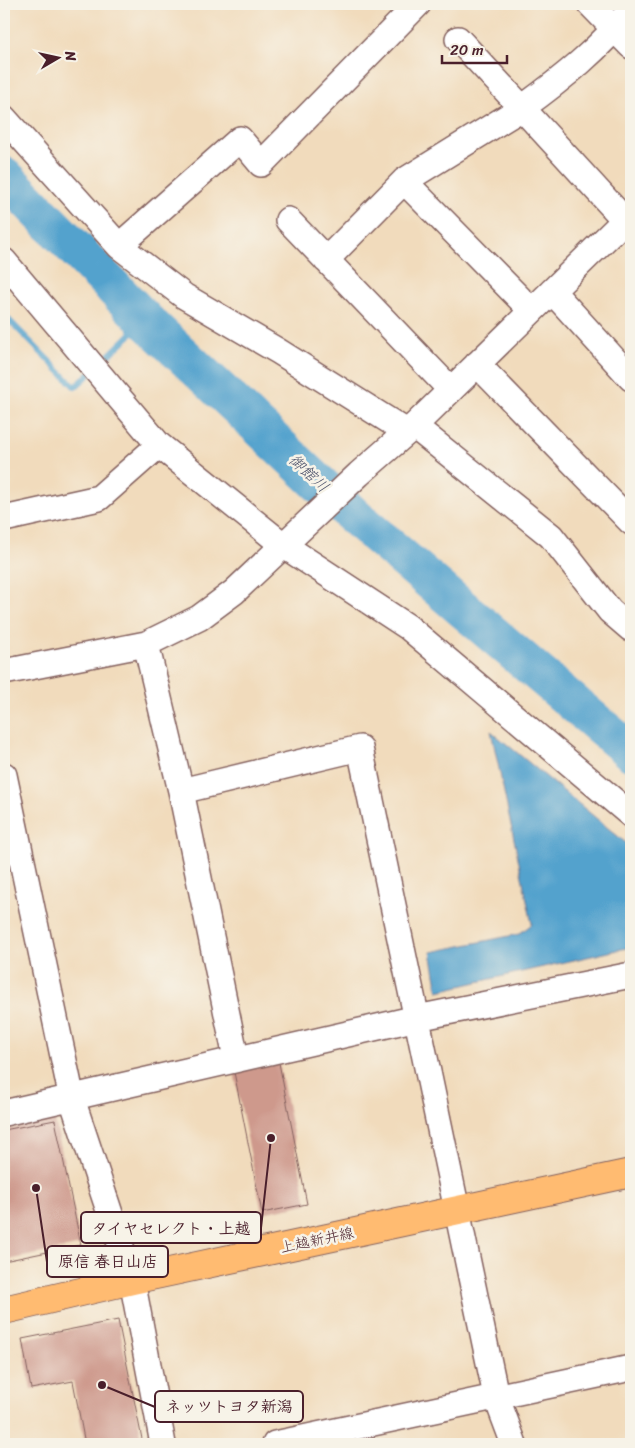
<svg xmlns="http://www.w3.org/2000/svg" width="635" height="1448" viewBox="0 0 635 1448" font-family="Sriracha,'Klee One',sans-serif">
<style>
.water{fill:#53a2cd;stroke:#4e607c}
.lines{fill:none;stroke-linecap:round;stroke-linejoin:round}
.stream{stroke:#53a2cd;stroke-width:6}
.river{stroke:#53a2cd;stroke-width:39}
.building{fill:#ce998c}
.minor-casing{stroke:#84615e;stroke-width:28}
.primary-casing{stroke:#84615e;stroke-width:30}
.minor{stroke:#fff;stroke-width:25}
.primary{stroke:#ffbb71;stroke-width:28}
.labels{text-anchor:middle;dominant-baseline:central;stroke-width:5;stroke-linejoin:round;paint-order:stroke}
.street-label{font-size:15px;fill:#4a1f2b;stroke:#f7f3e8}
.water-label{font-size:16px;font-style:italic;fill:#4e536c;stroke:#f7f3e8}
.leader{fill:none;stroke:#4a1f2b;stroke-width:2}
.callout-dot{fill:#4a1f2b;stroke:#f7f3e8;stroke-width:2}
.callout{fill:#f7f3e8;stroke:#4a1f2b;stroke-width:2}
.callout-label{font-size:16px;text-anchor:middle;font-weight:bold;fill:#4a1f2b}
</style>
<rect width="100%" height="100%" fill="#f7f3e8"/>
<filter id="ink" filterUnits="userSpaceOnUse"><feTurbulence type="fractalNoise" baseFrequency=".02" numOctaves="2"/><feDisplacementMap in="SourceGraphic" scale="10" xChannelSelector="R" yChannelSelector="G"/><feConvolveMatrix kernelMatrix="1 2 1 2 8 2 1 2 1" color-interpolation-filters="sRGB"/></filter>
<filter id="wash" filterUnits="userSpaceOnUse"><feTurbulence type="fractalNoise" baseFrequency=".0096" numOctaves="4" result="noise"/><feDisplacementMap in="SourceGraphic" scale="20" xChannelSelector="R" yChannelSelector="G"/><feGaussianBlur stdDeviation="1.12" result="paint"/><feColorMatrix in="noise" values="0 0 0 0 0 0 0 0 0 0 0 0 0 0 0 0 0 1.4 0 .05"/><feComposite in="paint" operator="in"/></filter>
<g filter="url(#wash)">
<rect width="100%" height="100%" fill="#f1dbbc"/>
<!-- water -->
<path class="water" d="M491,731l140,116v100l-193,44 -7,-39 88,-18 13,-10z"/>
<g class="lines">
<!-- stream -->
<path class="stream" d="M4,315l71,72 17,-15
M99,365l46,-45"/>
<!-- river -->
<path class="river" d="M4,176l141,144 211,198 275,234"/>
</g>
<g id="blocks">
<!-- building -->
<path class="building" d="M279,1063l28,141 -45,9 -28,-141z
M55,1120l26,125 -77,16v-131z
M118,1320l25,124h-58l-12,-63 -42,8 -9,-50z"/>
</g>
</g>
<g filter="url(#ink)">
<use href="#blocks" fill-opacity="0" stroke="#84615e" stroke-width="1"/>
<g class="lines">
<!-- minor casing -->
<g class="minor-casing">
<path id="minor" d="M590,4l41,42
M458,39l64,69c40,-29 79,-60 109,-99
M4,118l115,128 65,50 94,55 129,81
M404,181l127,129
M288,220l163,170
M119,246l121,-107 21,25 157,-160
M326,260l78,-79 118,-73 109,119
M4,261l155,184 124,100 125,82 223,188
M552,291l79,87
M477,364l154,158
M414,426l137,110 59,75 21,18
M4,519l95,-21 60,-53
M146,644l35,147 55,267
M4,672l142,-28 53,-26 35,-26 125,-118 55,-48 217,-212
M4,775l68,324 60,181 31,164
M181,791l179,-43 136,648 18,48
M4,1113l413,-95 214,-43
M275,1444l356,-76"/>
</g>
<!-- primary casing -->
<g class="primary-casing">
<path id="primary" d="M4,1310l128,-30 499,-107"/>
</g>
<!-- minor -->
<use href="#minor" class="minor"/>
<!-- primary -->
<use href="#primary" class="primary"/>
</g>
</g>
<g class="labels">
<!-- street labels -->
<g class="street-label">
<text transform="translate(317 1240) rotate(-12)">上越新井線</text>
</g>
<!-- water labels -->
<g class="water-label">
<text transform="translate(309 473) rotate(43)">御館川</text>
</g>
</g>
<!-- callouts -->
<path class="leader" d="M271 1138L261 1228M36 1188L47 1262M102 1385L155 1407"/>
<g class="callout-dot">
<circle cx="271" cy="1138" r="5"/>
<circle cx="36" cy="1188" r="5"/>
<circle cx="102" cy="1385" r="5"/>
</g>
<g class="callout">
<rect x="81" y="1212" width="180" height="31" rx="5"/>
<rect x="47" y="1246" width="121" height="31" rx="5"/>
<rect x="155" y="1391" width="148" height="31" rx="5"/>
</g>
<g class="callout-label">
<text x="171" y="1234">タイヤセレクト・上越</text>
<text x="108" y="1267">原信 春日山店</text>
<text x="229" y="1412">ネッツトヨタ新潟</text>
</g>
<!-- margin -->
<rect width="635" height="1448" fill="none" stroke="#f7f3e8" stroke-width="20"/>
<!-- north arrow -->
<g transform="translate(58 58) rotate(81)" stroke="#f7f3e8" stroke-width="4" paint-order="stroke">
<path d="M0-4L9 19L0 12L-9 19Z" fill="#4a1f2b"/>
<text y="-8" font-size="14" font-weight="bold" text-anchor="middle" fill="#4a1f2b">N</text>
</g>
<!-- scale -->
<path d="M442 55v8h65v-8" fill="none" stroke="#4a1f2b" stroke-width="2.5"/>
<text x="450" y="55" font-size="15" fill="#4a1f2b" stroke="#f7f3e8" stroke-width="4" paint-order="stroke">20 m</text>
</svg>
